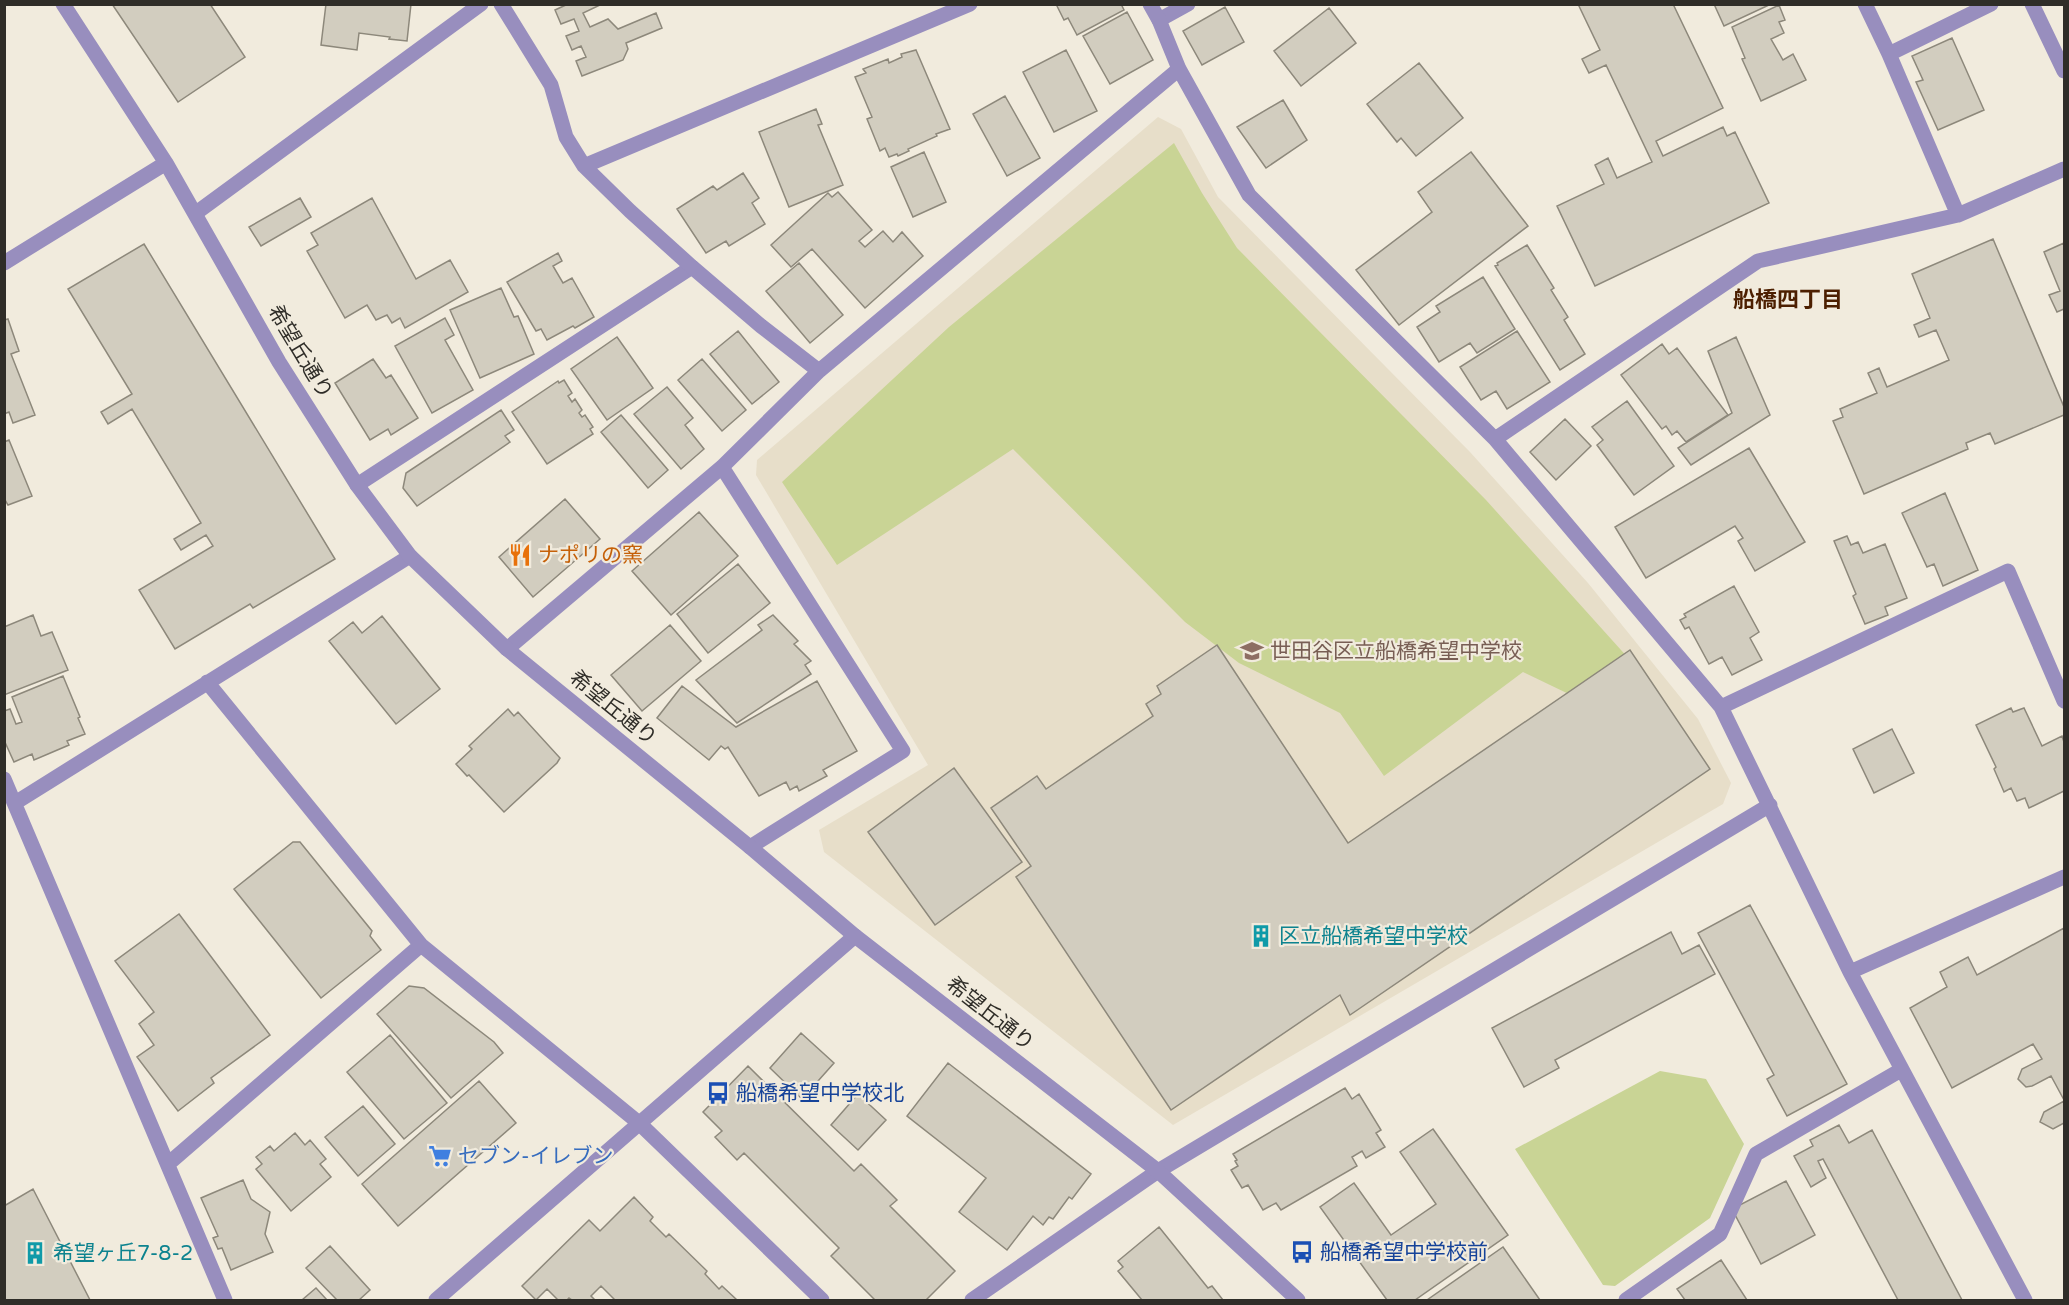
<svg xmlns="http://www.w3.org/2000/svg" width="2069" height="1305" viewBox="0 0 2069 1305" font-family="'Varela Round','Noto Sans JP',sans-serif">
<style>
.built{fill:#e7dec9}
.green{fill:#c9d495}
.building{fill:#d2cdbf;stroke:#8d887b;stroke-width:1.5}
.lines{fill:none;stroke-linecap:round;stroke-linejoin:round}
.service{stroke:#988ebe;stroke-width:15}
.minor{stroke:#988ebe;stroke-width:15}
.tertiary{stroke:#988ebe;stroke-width:15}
.labels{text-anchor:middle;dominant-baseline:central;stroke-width:4.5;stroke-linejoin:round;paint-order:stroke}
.street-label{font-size:21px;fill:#2f2d28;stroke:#f1ebdd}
.food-label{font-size:21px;fill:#c56008;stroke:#f1ebdd;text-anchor:start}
.education-label{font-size:21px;fill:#785e54;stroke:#f1ebdd;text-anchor:start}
.culture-label{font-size:21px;fill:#0d838f;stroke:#f1ebdd;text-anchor:start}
.transit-label{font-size:21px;fill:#164399;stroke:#f1ebdd;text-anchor:start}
.shop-label{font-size:21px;fill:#366cbe;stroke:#f1ebdd;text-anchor:start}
.neighbourhood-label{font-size:22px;font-weight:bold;fill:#4c1f00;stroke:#f1ebdd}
</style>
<rect width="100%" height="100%" fill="#f1ebdd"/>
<!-- built -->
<path class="built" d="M1158,117l23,12 37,68 252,255 118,131 110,136 33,64 -8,21 -550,321 -349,-273 -5,-22 109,-65 -172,-290 1,-15z"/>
<!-- green -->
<path class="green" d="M1174,143l28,50 35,55 249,252 144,160 -55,37 -52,-25 -139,104 -44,-63 -101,-50 -54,-41 -172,-173 -176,116 -55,-83 167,-155z
M1660,1071l46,8 38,65 -34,74 -95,68 -12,-1 -88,-136z"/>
<!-- building -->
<path class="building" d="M112,4h98l35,53 -67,45z
M326,4h85l-4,37 -18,-2 1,-2 -31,-4 -2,17 -36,-5z
M602,4l-19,9 7,14 18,-8 10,10 38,-16 6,15 -36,15 2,6 -5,11 -41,16 -6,-15 10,-4 -5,-11 -9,4 -6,-14 13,-5 -5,-12 -13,5 -6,-14 13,-6z
M1056,4h65l3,6 -47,25 -9,-17 -4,2z
M1578,4h95l50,104 -67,33 7,15 60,-29 4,9 8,-4 34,71 -174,83 -38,-80 47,-22 -9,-19 13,-7 9,20 35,-16 -46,-97 -17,8 -7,-14 18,-9z
M1714,4h55v1l-45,21z
M1779,5l6,15 -6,2 5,11 -13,6 12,21 10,-6 13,26 -45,21 -19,-42 3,-1 -13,-31z
M1225,7l19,35 -42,23 -19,-34z
M1329,8l27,35 -55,43 -27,-35z
M1127,12l26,48 -43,24 -27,-48z
M1952,38l32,72 -46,20 -22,-48 7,-2 -11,-24z
M916,50l34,79 -14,5 1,2 -29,13 1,2 -11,5 -1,-2 -8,3 -4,-9 -5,3 -13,-32 5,-2 -17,-40 11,-4 -3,-4 25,-10 1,4 13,-6 -1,-3z
M1066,50l31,61 -43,21 -31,-60z
M1419,63l44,55 -47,38 -15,-18 -4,4 -30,-38z
M1005,96l35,62 -33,18 -34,-62z
M1283,100l24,40 -41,28 -29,-41z
M816,109l6,15 -4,1 25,60 -54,22 -30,-75z
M924,152l22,50 -33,15 -22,-50z
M1471,152l57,74 -129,99 -43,-55 76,-58 -14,-20z
M743,173l16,25 -7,5 13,21 -36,22 -3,-5 -20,12 -29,-44 36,-23 4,4z
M838,192l34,38 -13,11 6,6 18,-16 10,11 9,-10 21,24 -58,52 -53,-59 -21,18 -20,-22 57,-52 4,4z
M300,198l11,19 -50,29 -12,-19z
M372,198l44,81 34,-19 18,32 -63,36 -5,-10 -8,5 -5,-8 -11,5 -9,-15 -22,13 -38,-67 11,-6 -7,-12z
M1993,239l71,168v8l-69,29 -5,-11 -24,10 2,6 -104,45 -31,-73 10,-4 -3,-8 37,-16 -9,-20 11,-5 8,19 62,-27 -13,-30 -17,7 -5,-12 16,-7 -18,-44z
M2064,243v66l-7,3 -8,-17 11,-4 -16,-39z
M144,244l191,315 -82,49 -3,-4 -75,45 -36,-59 74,-44 -7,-11 -25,15 -7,-11 27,-16 -69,-114 -24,15 -7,-12 31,-18 -64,-105z
M1527,245l27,43 -3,2 17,27 -4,3 21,34 -25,16 -65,-104 3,-1 -1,-2z
M558,253l4,8 -9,5 10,17 9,-5 22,39 -19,11 -2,-2 -26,14 -6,-11 -5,2 -29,-49z
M799,263l44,52 -33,28 -44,-52z
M1483,277l32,52 -38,24 -7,-10 -31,19 -22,-35 23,-15 -4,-6z
M501,288l13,29 4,-1 16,38 -54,24 -30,-68z
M445,318l9,17 -9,5 28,50 -41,23 -37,-67z
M8,319l11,32 -8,3 24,61 -22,8 -4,-11 -5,2v-94z
M738,331l41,51 -27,22 -42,-50z
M1517,331l33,51 -43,27 -11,-18 -15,9 -21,-33z
M617,337l36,51 -46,32 -36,-51z
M1736,337l34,78 -79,50 -13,-17 54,-35 -24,-62z
M1662,344l7,10 8,-6 51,67 -42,27 -9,-11 -5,4 -6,-9 -4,3 -41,-54z
M373,359l13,19 5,-3 27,43 -27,17 -3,-6 -18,11 -35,-57z
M702,359l44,51 -24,21 -44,-51z
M564,380l8,13 -4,3 4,6 3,-3 7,11 -3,3 3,4 3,-2 8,12 -3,2 3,5 -46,30 -35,-52 46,-31 1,2z
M667,387l26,31 -8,7 19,24 -23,20 -47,-55z
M1627,401l47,65 -40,29 -37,-50 6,-5 -11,-13z
M501,410l13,20 -9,6 5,6 -93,64 -14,-18 3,-15z
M621,415l47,55 -20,18 -47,-56z
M1565,419l26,27 -35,34 -26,-28z
M9,440l23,56 -24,9 -4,-7v-56z
M1749,448l56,94 -50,29 -17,-30 5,-3 -8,-12 -89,52 -31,-51z
M1945,493l33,77 -35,16 -9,-22 -7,3 -25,-54z
M565,499l35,40 -67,58 -34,-40z
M699,512l39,44 -67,59 -39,-44z
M1847,536l4,9 7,-3 5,11 22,-9 22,54 -22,9 3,8 -23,9 -12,-28 3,-2 -22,-53z
M738,564l32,39 -62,50 -31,-39z
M1734,586l25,46 -9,6 12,22 -30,15 -10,-18 -13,7 -20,-37 -4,2 -5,-9 6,-3 -2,-3z
M33,615l8,21 11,-4 16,38 -64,25v-68z
M773,615l25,26 -4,3 17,17 -6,4 6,9 -74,49 -41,-43 66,-50 -4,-5z
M382,616l58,73 -44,35 -67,-83 24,-19 9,11z
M670,625l31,36 -59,50 -31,-36z
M1217,645l131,198 282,-193 80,119 -360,246 -10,-20 -169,115 -155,-233 15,-11 -40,-58 46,-32 9,13 107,-73 -7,-12 15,-10 -4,-8z
M63,676l17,41 -2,1 7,16 -18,7 2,4 -35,15 -2,-6 -18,8 -10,-22v-29l6,-2 6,15 6,-2 -10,-25z
M817,681l40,70 -34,19 4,6 -28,15 -2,-5 -7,4 -4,-8 -27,14 -31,-49 -3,2 -4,-3 -12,14 -52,-42 25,-32 54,41z
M2011,708l2,4 11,-4 18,38 20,-10 2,6v49l-35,17 -4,-10 -8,3 -6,-13 -7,4 -10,-23 2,-2 -20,-42z
M508,709l6,7 4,-4 42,46 -3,5 -53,49 -35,-37 -2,1 -11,-12 16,-15 -3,-3z
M1892,729l22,44 -40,20 -21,-44z
M954,768l68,94 -87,63 -67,-93z
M293,842h7l72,89 -2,5 11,14 -60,48 -87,-109z
M1750,905l97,179 -60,32 -20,-37 7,-4 -76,-142z
M179,914l91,121 -59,43 3,5 -36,28 -41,-54 17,-12 -15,-21 15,-12 -39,-51z
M2064,928v172l-13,-24 -19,10 -6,1 -8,-8 4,-10 20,-10 -9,-15 -81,44 -42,-80 37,-21 -7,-15 28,-15 9,18z
M1671,932l11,22 17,-9 16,29 -160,86 4,8 -35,19 -32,-59z
M409,986l15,2 70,54 9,11 -52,45 -74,-84z
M801,1033l33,30 -32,36 -32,-31z
M390,1035l57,68 -43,36 -57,-67z
M948,1063l143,111 -19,25 -3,-2 -16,22 -4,-2 -6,8 -10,-9 -26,34 -48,-38 27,-34 -79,-62z
M748,1066l106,105 7,-7 36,36 -7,6 65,65 -29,29h-51l-44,-44 8,-8 -95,-95 -7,7 -22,-23 7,-6 -19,-19z
M479,1081l37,42 -118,103 -36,-42z
M1345,1088l7,11 7,-5 22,36 -5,3 9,14 -19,11 -4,-7 -10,6 5,9 -76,44 -5,-7 -13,7 -15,-25 -6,3 -11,-18 7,-4 -3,-5 2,-1 -4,-6z
M858,1094l28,26 -28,30 -27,-25z
M2064,1101v22l-11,6 -13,-7 4,-10z
M363,1106l32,38 -37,32 -33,-39z
M1839,1125l10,18 23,-13 90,170h-64l-75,-141 -5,2 8,17 -15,9 -17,-31 19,-10 -3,-6z
M1433,1129l75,106 -93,65h-28l-67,-93 34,-24 37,52 45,-31 -36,-52z
M295,1133l10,12 5,-5 16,19 -6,5 11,13 -40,34 -35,-42 6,-5 -6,-7 14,-11 4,5z
M243,1180l8,19 19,13 -5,22 8,18 -42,18 -9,-22 -4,1 -5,-11 5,-2 -17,-38z
M1786,1181l29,54 -54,29 -29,-55z
M33,1189l57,111h-86v-94z
M634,1197l19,20 -3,4 16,16 3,-3 38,37 -2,3 14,15 3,-3 15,14h-122l-14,-14 -10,10 4,4h-23l-3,-2 -2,2h-9l-11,-11 -11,11 -14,-14 67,-66 11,11z
M1159,1227l49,61 4,-2 11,14h-81l-24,-29 5,-4 -5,-6z
M330,1246l40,44 -11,10h-22l-31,-32z
M1503,1247l37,53h-113z
M1721,1260l26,40h-62l-8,-11z
M316,1288l11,12h-25z"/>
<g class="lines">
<!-- service -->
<path class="service" d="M1159,20l29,-16
M357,485l335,-218"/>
<!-- minor -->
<path class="minor" d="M501,4l50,81 15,52 18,29 46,45 62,56 69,59 58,45
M1150,4l9,16 20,49 70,126 246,244 226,268 129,265 175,328
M1865,4l24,50 69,161
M2032,4l32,67
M1889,54l102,-50
M584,166l386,-162
M196,213l285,-209
M1495,439l263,-178 200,-46 106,-46
M722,467l181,284 -153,96
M507,649l215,-182 97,-96 360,-302
M207,682l214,263 218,178 183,177
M1721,707l287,-136 56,130
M4,779l221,521
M15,803l395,-247
M1850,972l214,-95
M168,1164l253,-219
M436,1300l419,-364
M972,1300l186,-129 612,-366
M1626,1300l94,-66 36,-80 145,-84"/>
<!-- tertiary -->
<path class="tertiary" d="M63,4l103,159 113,199 78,123 53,71 97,93 243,198 105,89 303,235 140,129
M4,263l162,-100"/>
</g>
<!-- icons -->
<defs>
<g id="restaurant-bare" transform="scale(1.8)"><path d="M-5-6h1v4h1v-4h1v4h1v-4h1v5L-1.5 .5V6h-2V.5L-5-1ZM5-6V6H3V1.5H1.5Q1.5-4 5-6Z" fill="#e8710a" stroke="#f1ebdd" stroke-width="2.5" paint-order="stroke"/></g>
<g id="school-bare" transform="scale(1.8)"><path d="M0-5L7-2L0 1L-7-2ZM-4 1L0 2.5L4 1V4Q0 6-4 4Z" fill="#8d6e63" stroke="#f1ebdd" stroke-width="2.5" paint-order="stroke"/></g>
<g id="building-bare" transform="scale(1.8)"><path d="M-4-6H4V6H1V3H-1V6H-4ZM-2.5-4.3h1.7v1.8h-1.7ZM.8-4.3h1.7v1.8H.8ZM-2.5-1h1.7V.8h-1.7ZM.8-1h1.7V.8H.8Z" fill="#0f9aa8" stroke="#f1ebdd" stroke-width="2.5" paint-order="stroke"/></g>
<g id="bus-bare" transform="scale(1.8)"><path d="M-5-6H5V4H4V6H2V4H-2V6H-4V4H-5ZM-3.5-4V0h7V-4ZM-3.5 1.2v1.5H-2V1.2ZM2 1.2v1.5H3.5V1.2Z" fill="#1a4fb4" stroke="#f1ebdd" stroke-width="2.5" paint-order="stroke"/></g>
<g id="supermarket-bare" transform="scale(1.8)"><path d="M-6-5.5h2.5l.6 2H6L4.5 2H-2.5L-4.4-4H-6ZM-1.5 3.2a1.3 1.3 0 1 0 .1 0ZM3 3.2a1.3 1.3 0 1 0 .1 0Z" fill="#3f7fe0" stroke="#f1ebdd" stroke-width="2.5" paint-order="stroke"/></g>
</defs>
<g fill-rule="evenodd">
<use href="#restaurant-bare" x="520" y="555"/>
<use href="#school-bare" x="1252" y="651"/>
<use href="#building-bare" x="1261" y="936"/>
<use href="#bus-bare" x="718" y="1093"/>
<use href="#supermarket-bare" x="440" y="1156"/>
<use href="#bus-bare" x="1302" y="1252"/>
<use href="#building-bare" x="35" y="1253"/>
</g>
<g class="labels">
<!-- street labels -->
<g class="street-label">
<text transform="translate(300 352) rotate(59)">希望丘通り</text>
<text transform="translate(613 708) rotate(39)">希望丘通り</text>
<text transform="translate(990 1014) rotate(38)">希望丘通り</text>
</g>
<!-- food labels -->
<g class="food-label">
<text x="538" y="555">ナポリの窯</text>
</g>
<!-- education labels -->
<g class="education-label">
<text x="1270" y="651">世田谷区立船橋希望中学校</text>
</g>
<!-- culture labels -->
<g class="culture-label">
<text x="1279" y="936">区立船橋希望中学校</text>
<text x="53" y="1253">希望ヶ丘7-8-2</text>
</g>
<!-- transit labels -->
<g class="transit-label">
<text x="736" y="1093">船橋希望中学校北</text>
<text x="1320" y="1252">船橋希望中学校前</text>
</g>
<!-- shop labels -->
<g class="shop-label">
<text x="458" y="1156">セブン-イレブン</text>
</g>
<!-- neighbourhood labels -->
<g class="neighbourhood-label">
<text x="1788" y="300">船橋四丁目</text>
</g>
</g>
<!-- border -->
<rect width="2069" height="1305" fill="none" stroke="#2f2d28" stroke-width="12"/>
</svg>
